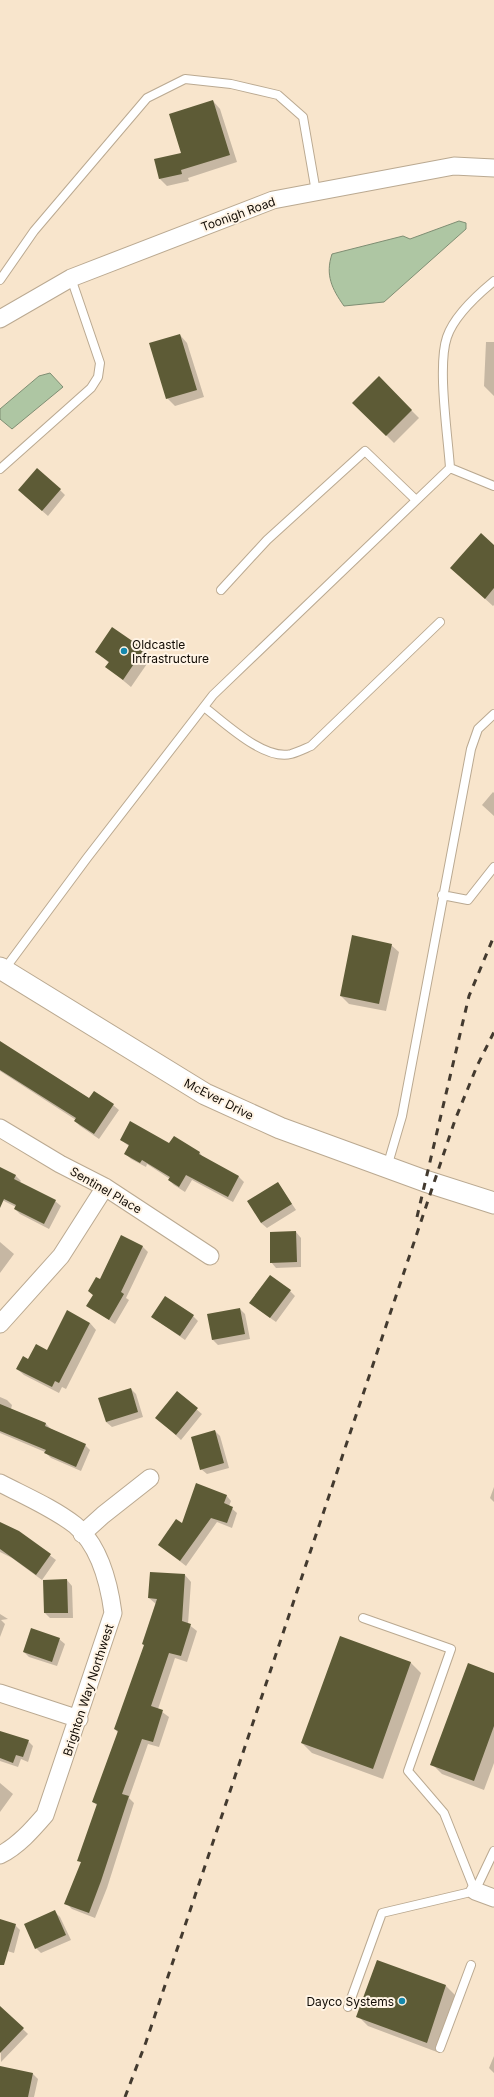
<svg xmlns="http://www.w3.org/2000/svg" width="494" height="2097" viewBox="0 0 494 2097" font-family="Inter,sans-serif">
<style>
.water{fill:#aec6a3;stroke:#7f8e73}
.shadow{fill:#0003}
.building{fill:#5d5b36}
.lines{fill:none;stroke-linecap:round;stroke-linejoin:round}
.service-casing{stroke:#baa991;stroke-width:10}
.minor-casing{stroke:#baa991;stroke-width:19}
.tertiary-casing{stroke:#baa991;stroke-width:23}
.service{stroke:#fff;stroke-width:8}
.minor{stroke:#fff;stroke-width:17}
.tertiary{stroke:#fff;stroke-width:21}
.rail{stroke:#433a2f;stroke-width:3;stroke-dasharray:7 7;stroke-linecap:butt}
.poi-dot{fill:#1488ad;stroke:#fff4e5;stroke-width:1.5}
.labels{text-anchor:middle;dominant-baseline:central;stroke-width:4;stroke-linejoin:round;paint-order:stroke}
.street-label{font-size:12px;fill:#110b04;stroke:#fff4e5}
.poi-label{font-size:12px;fill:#110b04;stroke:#fff4e5;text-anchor:start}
</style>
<rect width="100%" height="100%" fill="#f8e5cc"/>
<!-- water -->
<path class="water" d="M459,221l7,2v6l-82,73 -40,4c-12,-17 -19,-31 -12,-52l71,-18 7,3z
M50,373l13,14 -51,42 -12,-10v-10l39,-33z"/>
<!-- shadow -->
<path class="shadow" d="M213,101l7,8 17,53 -49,16 1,3 -22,5 -7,-7 -5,-19 27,-6z
M180,335l7,8 17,54 -29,9 -8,-8z
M486,342h8v54l-10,-10z
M379,378l40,40 -25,25 -40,-40z
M60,490l5,5 -17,21 -24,-21z
M494,546v59l-1,1 -33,-30z
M143,650l8,8 -20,29 -24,-20 2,-4 -13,-12z
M493,792l1,1v23l-12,-11z
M391,945l8,7 -13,59 -37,-7 -8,-8z
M0,1042l90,57 23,6 6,5 -20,29 -19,-13 -5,-5 1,-1 -76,-49z
M174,1137l26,16 4,6 35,18 5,5 -11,20 -41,-22 -7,12 -11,-7 -5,-5 1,-1 -23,-15 -1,3 -15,-8 -5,-5 4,-7 -9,-7 49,4z
M0,1168l15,7 6,6 -2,2 36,18 6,5 -12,23 -29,-15 -5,-5 1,-2 -16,-8z
M278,1183l18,27 -29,18 -6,-5z
M296,1232l5,6v29l-25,1 -5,-6z
M121,1236l22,11 5,5 -22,46 3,2 -14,24 -27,-18 6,-10 -5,-5 11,-10z
M0,1242l14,12 -14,19z
M290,1291l5,5 -19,26 -20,-14z
M240,1309l5,5 5,25 -32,6 -5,-5 -5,-25z
M193,1316l5,5 -13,19 -33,-23z
M90,1323l6,7 -30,59 -4,-2 -3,6 -35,-18 -7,-6z
M131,1389l5,5 7,23 -31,10 -6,-5z
M177,1393l25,21 -21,26 -24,-22z
M0,1397l7,3 5,5 -1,4 35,15 5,5 34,16 5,5 -9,21 -30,-13 -6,-6 -45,-19z
M215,1431l5,5 9,32 -22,6 -6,-5z
M494,1487v15l-4,-4z
M226,1495l5,6 -2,5 8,7 -5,15 -15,-6 -31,44 -27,-21 23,-21z
M0,1523l19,9 37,28 -14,20 -30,-22 -12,-6z
M185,1575l6,7 -3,42 9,7 -10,31 -12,-4 -17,51 11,8 -10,30 -11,-3 -19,54 5,5 -27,85 -12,30 -23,-9 -6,-6 16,-40 -3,-3 19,-54 -5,-4 25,-69 -3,-4 30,-84 11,-41 -7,-6z
M67,1580l5,6 1,32h-23l-5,-5 -1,-32z
M0,1614l8,5 -7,1 4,4 -5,13z
M340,1638l71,25 10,10 -38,106 -71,-26 -10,-10z
M59,1639l6,5 -8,22 -28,-9 -5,-5z
M494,1674v89l-10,27 -42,-16 -10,-10z
M0,1732l28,9 5,5 -5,16 -7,-3 -3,8 -18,-6z
M0,1783l13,11 -13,18z
M55,1912l5,5 11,23 -30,13 -5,-5z
M0,1921l15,4 5,5 -6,23 -14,-4z
M377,1961l69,25 10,10 -19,56 -69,-26 -10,-10z
M1,2008l27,26 -27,28 -1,-53z
M494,2056v17l-5,-5z
M0,2067l33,7 5,5 -4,18h-34z"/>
<!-- building -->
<path class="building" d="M213,100l17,55 -49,15 1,4 -23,5 -5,-20 27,-6 -12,-39z
M180,334l17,56 -31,9 -17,-56z
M379,376l33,34 -26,26 -34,-33z
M37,468l24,21 -19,22 -24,-21z
M481,533l13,12v43l-9,11 -35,-31z
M112,627l32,22 -21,31 -18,-13 4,-5 -14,-10z
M352,935l40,9 -13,60 -39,-8z
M0,1041l89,57 5,-7 20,13 -20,30 -20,-13 2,-3 -76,-48z
M130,1121l39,22 5,-7 26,16 -1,2 40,22 -11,21 -42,-22 -7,12 -11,-7 2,-3 -28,-17 -2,3 -16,-9 5,-9 -9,-5z
M0,1167l16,8 -2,4 42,21 -12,24 -30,-15 2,-4 -12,-6 -4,9z
M278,1182l14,22 -31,19 -14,-22z
M296,1231l1,31 -27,1v-31z
M121,1235l22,11 -22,46 3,2 -15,26 -23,-14 7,-11 -5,-4 8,-14 4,2z
M270,1275l21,15 -21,28 -21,-15z
M165,1296l29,19 -14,21 -29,-19z
M240,1308l5,26 -33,6 -5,-26z
M67,1310l23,13 -31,60 -4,-2 -3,6 -36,-18 7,-13 5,3 8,-15 11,6z
M131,1388l7,24 -32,10 -8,-24z
M177,1391l21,17 -22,27 -21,-17z
M0,1404l46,19 -1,3 41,18 -10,23 -32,-14 2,-3 -46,-19z
M215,1430l9,33 -24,7 -9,-33z
M196,1483l31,12 -3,8 9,4 -6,16 -16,-5 -31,43 -22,-16 18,-26 6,4z
M0,1522l19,9 32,23 -15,21 -36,-26z
M150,1572l35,2 -3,47 9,3 -10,32 -12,-3 -18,53 12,4 -10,32 -11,-3 -20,55 7,2 -28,85 -12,32 -25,-9 17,-42 -4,-1 20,-57 -5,-2 26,-71 -4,-2 30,-84 -2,-1 15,-45 -9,-1z
M67,1579l1,34h-24l-1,-33z
M31,1628l29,10 -8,24 -29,-10z
M340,1636l71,26 -38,107 -72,-26z
M468,1663l26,10v53l-20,55 -44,-16z
M0,1731l29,9 -6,17 -7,-2 -3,8 -13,-5z
M55,1910l11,25 -31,14 -11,-25z
M0,1919l16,5 -12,41h-4z
M377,1960l69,25 -19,58 -71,-26z
M0,2006l24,22 -24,25z
M0,2066l33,7 -5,24h-28z"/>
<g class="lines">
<!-- service casing -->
<g class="service-casing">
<path id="service" d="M0,280l34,-49 113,-133 38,-19 46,5 47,11 25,22 13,75
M450,468c-2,-32 -13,-102 -3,-131 7,-21 30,-42 47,-56
M450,468l44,18
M0,469l91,-81 7,-11 2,-14 -29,-85
M221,590l46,-50 98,-89 51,49
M204,707c20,15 60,54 87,47 7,-2 13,-5 20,-8l129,-124
M442,895l26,5 26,-33
M4,970l83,-112 126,-163 237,-227
M387,1167l15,-51 69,-367 7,-20 16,-15
M363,1618l88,31 -43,122 36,42 31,78
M475,1891l19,-40
M348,2007l34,-94 93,-22
M440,2048l31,-83"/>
</g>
<!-- minor casing -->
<g class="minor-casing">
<path id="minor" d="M0,319l71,-41 202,-78 181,-34 40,2
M0,1128l60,36 45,23 105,69
M0,1324l61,-68 44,-69
M0,1483c25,13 53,25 75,42 25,21 34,58 38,88l-68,202c-13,15 -27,31 -45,40
M82,1534l21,-19 47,-37
M0,1693l79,26
M475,1891l19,7"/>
</g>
<!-- tertiary casing -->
<g class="tertiary-casing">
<path id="tertiary" d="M0,968l205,126 75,34 145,53 69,22"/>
</g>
<!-- service -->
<use href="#service" class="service"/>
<!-- minor -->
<use href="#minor" class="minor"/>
<!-- tertiary -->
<use href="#tertiary" class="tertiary"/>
<!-- rail -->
<path class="rail" d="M417,1217l52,-221 25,-60
M125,2097l21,-55 309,-922 22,-54 17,-34"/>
</g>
<!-- markers -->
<g class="poi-dot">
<circle cx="124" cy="651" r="4"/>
<circle cx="402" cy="2001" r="4"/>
</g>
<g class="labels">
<!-- street labels -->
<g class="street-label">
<text transform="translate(238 214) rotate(-20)">Toonigh Road</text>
<text transform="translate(219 1099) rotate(27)">McEver Drive</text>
<text transform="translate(106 1190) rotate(30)">Sentinel Place</text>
<text transform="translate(88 1690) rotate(-72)">Brighton Way Northwest</text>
</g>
<!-- poi labels -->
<g class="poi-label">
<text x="132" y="644">Oldcastle<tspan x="132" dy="14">Infrastructure</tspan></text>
<text x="394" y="2001" text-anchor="end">Dayco Systems</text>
</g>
</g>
</svg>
